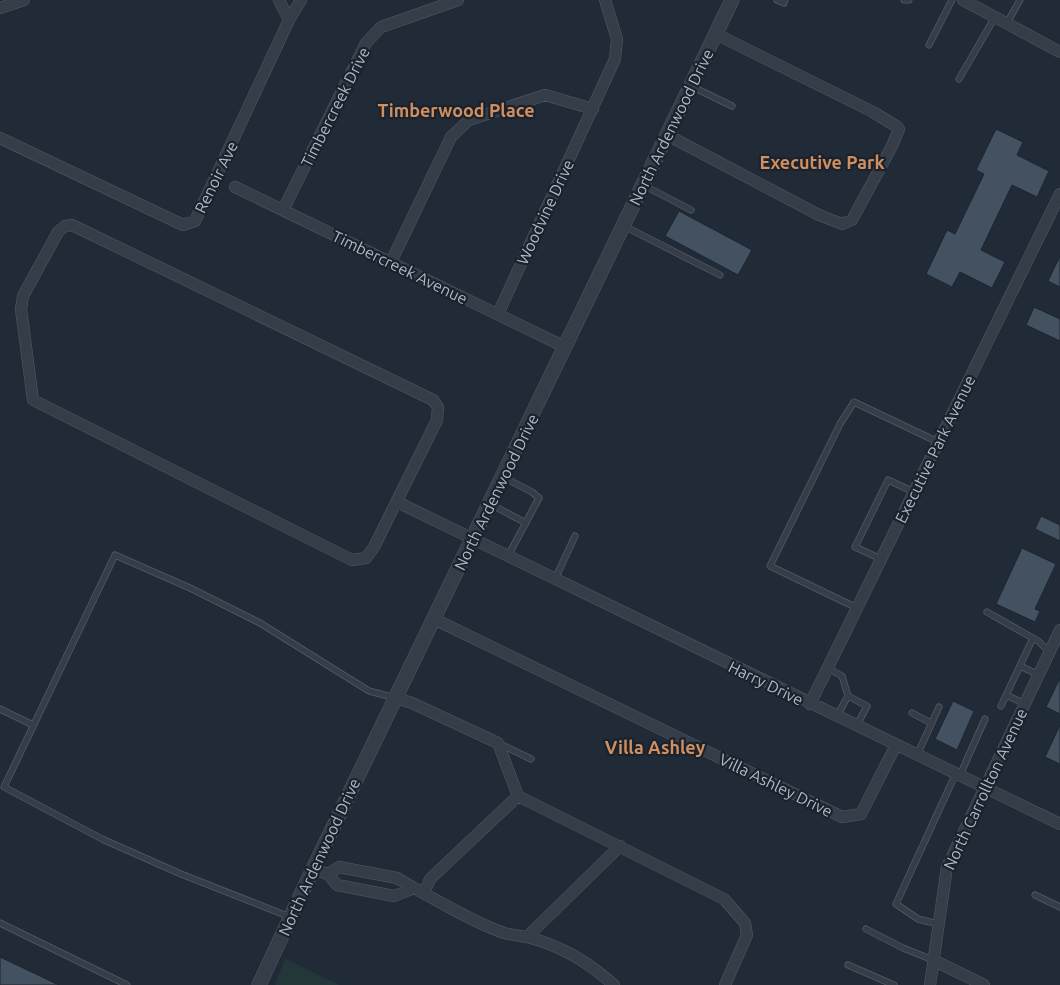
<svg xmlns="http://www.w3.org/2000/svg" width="1060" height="985" viewBox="0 0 1060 985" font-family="Ubuntu,sans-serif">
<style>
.green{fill:#233739}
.building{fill:#445160;stroke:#1c242f}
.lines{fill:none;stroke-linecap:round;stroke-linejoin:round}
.service-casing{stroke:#525b66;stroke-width:7}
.minor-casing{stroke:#525b66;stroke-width:12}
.tertiary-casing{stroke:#525b66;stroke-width:15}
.service{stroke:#353d49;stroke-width:5.5}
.minor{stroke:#353d49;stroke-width:11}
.tertiary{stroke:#353d49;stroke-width:14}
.labels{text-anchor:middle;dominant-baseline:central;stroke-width:4.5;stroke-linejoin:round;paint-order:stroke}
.street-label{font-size:16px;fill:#afb8c5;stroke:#1a222d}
.neighbourhood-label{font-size:18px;font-weight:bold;fill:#d18e5e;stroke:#1a222d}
</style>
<rect width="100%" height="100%" fill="#212b38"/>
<!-- green -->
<path class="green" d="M285,959h1l53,26h-64z"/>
<!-- building -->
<path class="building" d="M996,129l27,13 -6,13 32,16 -12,26 -25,-12 -31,65 24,12 -13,26 -32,-16 -8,15 -26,-13 21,-44 8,4 29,-60 -8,-4z
M679,211l73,39 -14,25 -73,-39z
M1060,256v31l-12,-6z
M1034,307l26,12v22l-34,-16z
M1041,516l19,9v16l-25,-12z
M1022,548l34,16 -21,45 5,2 -5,11 -39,-18z
M1060,678v36l-14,-7z
M953,701l21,10 -17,39 -22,-11z
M1060,725v39l-15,-7z
M0,957l59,28h-59z"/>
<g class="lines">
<!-- service casing -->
<g class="service-casing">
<path id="service" d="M777,0l7,3 1,-3
M904,0h5
M1007,23l13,-23
M929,45l23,-45
M959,79l36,-62
M691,86l41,20
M643,185l48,25
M624,226l96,49
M503,477l29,15 7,6 -31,58
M490,504l36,19
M881,559l-26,-12 33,-67 26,12
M555,579l20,-43
M857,608l-87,-42 70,-142 14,-22 84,40
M987,612l51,29 12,11
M1020,666l19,9
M827,668l15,8 6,20 19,10 -10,19
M1006,695l19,9
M1001,706l32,-68
M0,709l33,16
M912,713l19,10
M837,716l11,-20
M500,744l31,15
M917,755l22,-48
M960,775l25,-56
M1035,895l25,12
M290,917l-109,-43 -79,-35 -98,-52 111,-232 75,33 70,35 109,68 27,7
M0,923l127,62
M938,924l-20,-5 -22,-15 60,-131
M866,929l37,19 30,12
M848,965l46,20"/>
</g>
<!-- minor casing -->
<g class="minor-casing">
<path id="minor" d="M279,0l10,20
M963,0l97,52
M0,8l24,-8
M667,135l152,80 23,9 10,-4 40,-74 7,-17 -3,-3 -23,-14 -157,-78
M0,138l183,87 12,-4 94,-201 12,-20
M235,187l330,160
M283,210l83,-167 15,-16 77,-27
M72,225l361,175 5,7 -1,13 -63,127 -8,11 -14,2 -319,-160 -12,-91 2,-13 35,-64 7,-6z
M391,262l60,-125 18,-17 76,-25 48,14
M498,314l117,-255 2,-20 -12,-39
M397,502l663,322
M434,619l408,198 19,-3 35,-69
M396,698l16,5 86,40 20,53 206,103 21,24 2,12 -22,50
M810,704l250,-510
M313,869l15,5 9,11 57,11 20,-8 -17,-10 -58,-11 -11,7
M414,888c30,16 59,34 90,45 8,2 16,3 23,4 35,9 61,25 87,48
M424,893l6,-14 88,-83
M527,937l93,-91
M933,960l51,25
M930,985l17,-118 113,-237"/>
</g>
<!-- tertiary casing -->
<g class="tertiary-casing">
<path id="tertiary" d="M259,985l54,-116 419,-869"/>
</g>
<!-- service -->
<use href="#service" class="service"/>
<!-- minor -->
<use href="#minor" class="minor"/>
<!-- tertiary -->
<use href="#tertiary" class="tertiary"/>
</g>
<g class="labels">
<!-- street labels -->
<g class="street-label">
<text transform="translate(335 107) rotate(-63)">Timbercreek Drive</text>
<text transform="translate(671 127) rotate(-64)">North Ardenwood Drive</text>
<text transform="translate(216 177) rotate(-64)">Renoir Ave</text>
<text transform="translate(545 212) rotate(-65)">Woodvine Drive</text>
<text transform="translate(400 267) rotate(26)">Timbercreek Avenue</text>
<text transform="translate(935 449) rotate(-64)">Executive Park Avenue</text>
<text transform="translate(496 492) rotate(-64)">North Ardenwood Drive</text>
<text transform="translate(766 683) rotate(26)">Harry Drive</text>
<text transform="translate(776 785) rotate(26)">Villa Ashley Drive</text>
<text transform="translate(985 789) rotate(-65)">North Carrollton Avenue</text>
<text transform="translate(319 857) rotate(-65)">North Ardenwood Drive</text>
</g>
<!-- neighbourhood labels -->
<g class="neighbourhood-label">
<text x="456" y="110">Timberwood Place</text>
<text x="822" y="162">Executive Park</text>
<text x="655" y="747">Villa Ashley</text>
</g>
</g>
</svg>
